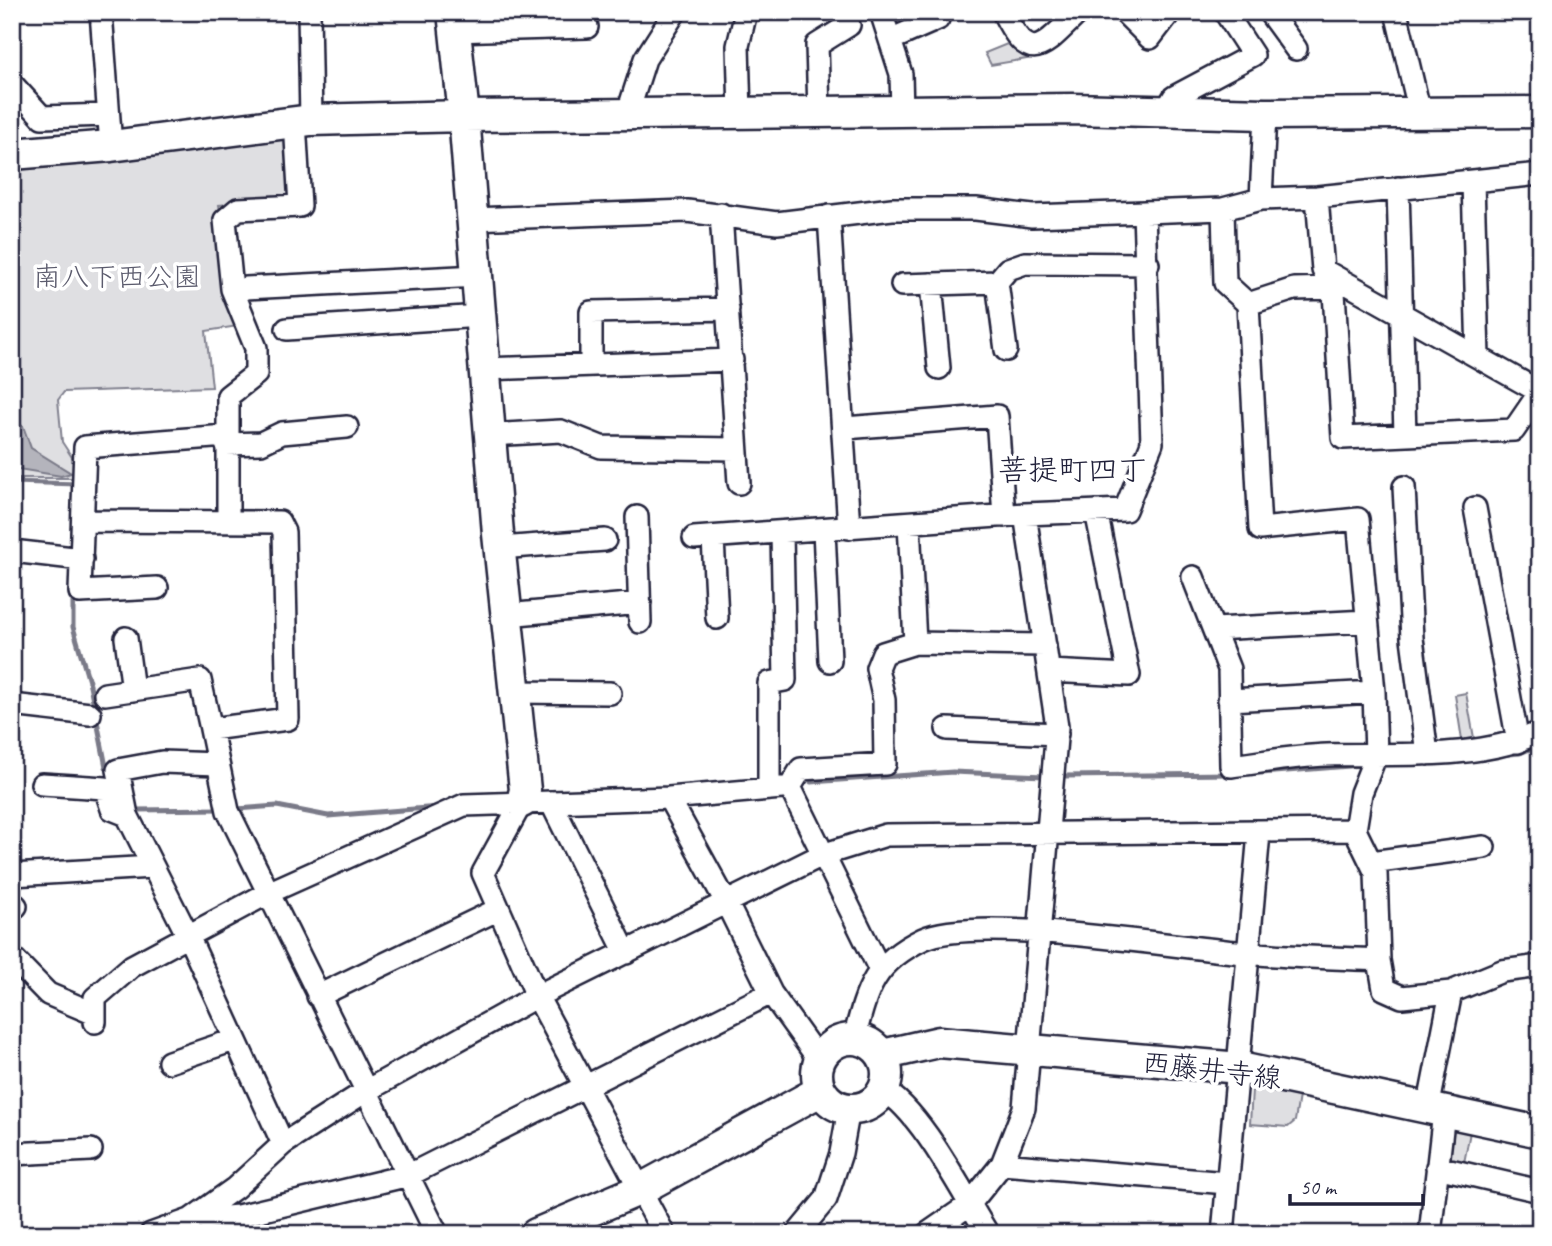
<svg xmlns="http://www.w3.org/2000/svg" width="1552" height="1246" viewBox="0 0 1552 1246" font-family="Caveat,'Klee One',sans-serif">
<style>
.green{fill:#dfdfe2;stroke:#80808e;stroke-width:2}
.water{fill:#b4b4bc;stroke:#7a7a88;stroke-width:2}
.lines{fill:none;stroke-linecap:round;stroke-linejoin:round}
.stream{stroke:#7a7a88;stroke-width:5}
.street-casing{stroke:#22223b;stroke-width:26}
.secondary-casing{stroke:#22223b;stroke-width:35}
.street{stroke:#fff;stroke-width:21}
.secondary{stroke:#fff;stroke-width:30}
.labels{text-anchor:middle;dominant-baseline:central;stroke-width:7;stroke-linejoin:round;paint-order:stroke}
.park-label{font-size:28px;fill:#5b5b6d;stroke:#fff}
.street-label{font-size:28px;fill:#22223b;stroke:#fff}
.neighbourhood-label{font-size:30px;fill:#22223b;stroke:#fff}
</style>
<rect width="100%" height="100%" fill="#fff"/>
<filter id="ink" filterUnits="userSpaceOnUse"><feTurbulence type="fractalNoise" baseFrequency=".0143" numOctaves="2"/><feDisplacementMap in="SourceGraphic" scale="14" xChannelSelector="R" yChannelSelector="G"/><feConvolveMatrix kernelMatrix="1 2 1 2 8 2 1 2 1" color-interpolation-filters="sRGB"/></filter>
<g filter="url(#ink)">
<!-- green -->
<path class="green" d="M1012,42l3,5 29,9 -53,9 -6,-12z
M287,134l5,60 -10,6 -63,5 19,121 -32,5 6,56 -148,5 -6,8 4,42 17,26 1,10h-68v-307z
M1466,693l8,45 -12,2 -7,-45z
M1255,1087l44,9 -4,25 -7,6 -38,-3 2,-35z
M1452,1128l18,4 -6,31 -14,-2z"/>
<!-- water -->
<path class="water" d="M12,423l11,3 8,22 40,25 -10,3 -49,-8z"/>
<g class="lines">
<!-- stream -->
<path class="stream" d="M12,482l66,2
M73,592v35l17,58 16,82
M1499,755l21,-2 20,-8
M1249,774l113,-9
M1063,776l169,-2
M811,782l142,-10 92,4
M237,809l40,-3 51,10 111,-9
M135,810l87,-1"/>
<!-- street casing -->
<g class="street-casing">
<path id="street" d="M101,12l10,134
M309,12l2,108
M881,12l20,62 1,37
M1003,12c28,57 40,34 76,0
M1124,12l26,26 20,-26
M1269,12l27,37
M1396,12l24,101
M454,31l133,-4
M890,40l48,-21 -2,-7
M12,84l30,33 66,-2
M819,112l-2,-67 32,-20
M1165,112l9,-15 79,-42 -28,-43
M740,114l-2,-68 8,-34
M627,115l18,-56 30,-47
M1473,182l5,175
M1398,188l7,247
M1317,197l6,73 217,122
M1261,199l4,-85
M1223,209l2,74 23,21 12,225 98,-10 16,173 2,63 -15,38 -6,37 21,43 3,87 5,29 18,8 49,-5
M721,214l18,269
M829,216l20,312
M473,219l214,-8 90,12 115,-14h84l56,7 112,-4 79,-3 38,-10 56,-2 223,-23
M1333,276l10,162 171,-8 26,-38
M997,282l9,68
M931,284l8,84
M902,285l95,-3 11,-13 17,-6 123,1
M246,288l232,-12
M1248,304l46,-15 40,-1
M287,329l193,-13
M591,364v-52l137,-3
M484,369l248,-9
M845,428l152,-12 7,100
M489,435l72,-4 40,16 135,2
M226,444l35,-1 21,-10 65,-6
M1404,487l8,151 15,116
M1475,508l43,234
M637,517l3,105
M84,521l195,1 5,10 4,187 -77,10 17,82 209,423
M228,521v-125l28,-22v-26l-24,-59 -7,-69 13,-11 62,-3 -5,-84
M824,530l6,131
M694,538l331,-24 100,-4 27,-67 -8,-231
M713,538l4,80
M499,548l106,-8
M12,551l70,8
M1193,577l36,92 2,97c32,-4 64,-10 96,-11 67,-2 151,6 213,-23
M157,588l-77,4 5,-145 141,-11
M506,615l134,-12
M1215,629l152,-8
M126,638l7,52
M915,643l130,2
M1049,671l80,4 -33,-164
M514,692l96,1
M105,694l95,-14 11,49
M1229,700l145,-8
M12,705l78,9
M947,729l110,5
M218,764l-56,-2 -44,8 9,45 62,123 94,206
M42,784l63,4 7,21 15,6
M769,789v-106l16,-3 -3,-146
M669,798l113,-10
M522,802l-39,71 54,123 127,238
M551,802l75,151
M1371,862l113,-15
M12,875l141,-8
M12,902l4,4 -4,4
M12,957l36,37 47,20
M879,968l-89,-181 11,-18 84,-5 -1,-64 -7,-32 6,-15 32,-10 -6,-120
M318,996l181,-87
M95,1022v-24l37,-32 138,-74 194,-87 205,-7 57,104 45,91 48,67
M854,1039c13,-50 19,-76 69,-100 53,-25 256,9 323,14 44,4 89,5 133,7
M169,1062l65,-22
M883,1090c38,20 80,105 105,144
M1428,1109l23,-117 51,-21 38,-5
M12,1154l79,-4
M1002,1164l225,19
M1437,1167l103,24
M191,1220l47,-4 171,-41 362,-182
M151,1234l39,-14 45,-32 48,-44 83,-53 171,-95 285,-141 64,-20 469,-5
M797,1234l29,-35 15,-46 8,-44
M927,1234l42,-29 33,-41 22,-56 33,-381 -32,-213
M1223,1234l36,-401
M1430,1234l14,-122"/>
</g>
<!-- secondary casing -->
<g class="secondary-casing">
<path id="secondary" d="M12,154l99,-8 200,-26 153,-4 -11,-104
M522,802l3,-12 -27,-256 -34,-418 608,-7 193,5 275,-2
M817 1074a35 35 0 1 1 70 0a35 35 0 1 1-70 0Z
M882,1055l57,-13 301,26 300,64
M536,1234l103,-44 181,-99"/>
</g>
<!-- street -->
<use href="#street" class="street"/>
<!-- secondary -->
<use href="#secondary" class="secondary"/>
</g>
</g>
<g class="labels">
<!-- park labels -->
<g class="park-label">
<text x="117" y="276">南八下西公園</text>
</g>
<!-- street labels -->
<g class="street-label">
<text transform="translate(1212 1070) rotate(7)">西藤井寺線</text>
</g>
<!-- neighbourhood labels -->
<g class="neighbourhood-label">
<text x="1073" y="470">菩提町四丁</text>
</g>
</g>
<!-- margin -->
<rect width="1552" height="1246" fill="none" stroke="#fff" stroke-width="42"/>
<rect x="21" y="21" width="1510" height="1204" fill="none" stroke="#22223b" stroke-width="2.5" filter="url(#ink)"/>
<!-- scale -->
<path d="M1290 1194v10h133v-10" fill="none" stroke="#22223b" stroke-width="3.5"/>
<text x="1300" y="1194" font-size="21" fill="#22223b" stroke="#ffffff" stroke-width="5" paint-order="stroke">50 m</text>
</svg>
